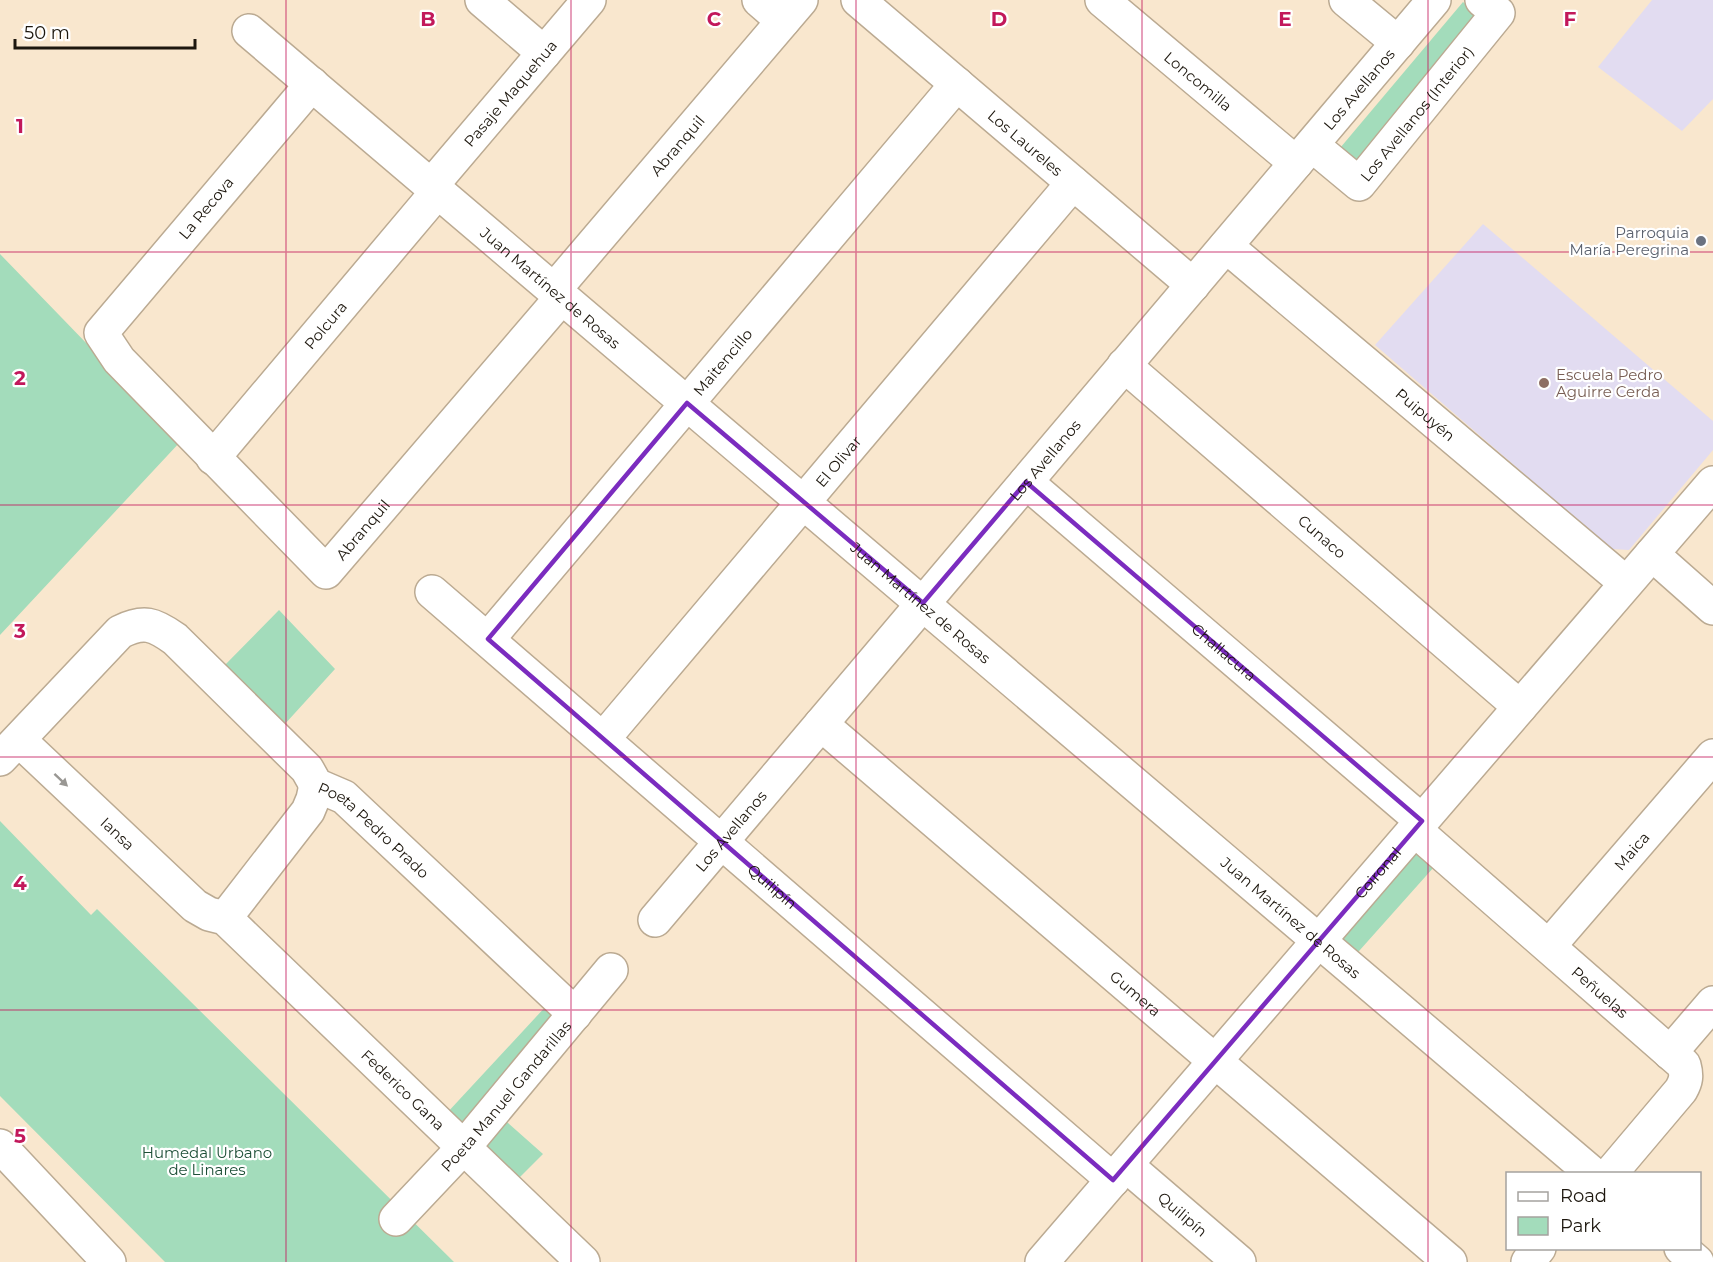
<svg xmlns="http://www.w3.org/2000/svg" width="1713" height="1262" viewBox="0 0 1713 1262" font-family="Montserrat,sans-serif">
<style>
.education{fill:#e2dcf1}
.green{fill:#a3dcbb}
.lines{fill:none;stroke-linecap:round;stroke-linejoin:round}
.minor-casing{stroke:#bbaa92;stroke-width:36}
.minor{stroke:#fff;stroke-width:33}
.oneway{fill:#999793}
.marked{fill:none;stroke:#7b2cbf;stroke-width:4.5;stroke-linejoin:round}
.grid{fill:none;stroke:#c2185b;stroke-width:1.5;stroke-opacity:0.55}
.worship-dot{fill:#6b7280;stroke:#fff;stroke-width:2}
.education-dot{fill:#8d6e63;stroke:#fff;stroke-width:2}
.labels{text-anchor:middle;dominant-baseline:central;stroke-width:4.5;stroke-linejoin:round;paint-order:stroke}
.street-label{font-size:15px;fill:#1d170e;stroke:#fff}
.worship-label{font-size:15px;fill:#5b616d;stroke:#fff;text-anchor:end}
.education-label{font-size:15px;fill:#785e54;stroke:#fff;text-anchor:start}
.park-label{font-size:15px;fill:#1d4f37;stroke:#fff}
.grid-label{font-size:20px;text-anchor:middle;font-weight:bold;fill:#c2185b;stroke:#fff;stroke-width:4.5;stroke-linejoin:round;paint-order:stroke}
</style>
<rect width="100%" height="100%" fill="#f9e7ce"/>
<!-- education -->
<path class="education" d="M1652,0h61v99l-31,32 -84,-64z
M1483,224l230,197v29l-84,100 -18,-1 -236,-204z"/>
<!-- green -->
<path class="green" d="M1463,2l21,18 -129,153 -20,-19z
M0,254l181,187 -181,194z
M279,610l56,59 -51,56 -62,-57z
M0,821l91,94 6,-6 357,353h-289l-165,-166z
M1415,838l27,20 -91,102 -24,-19z
M548,1004l13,12 -95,116 -20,-18z
M507,1122l36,32 -26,26 -35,-33z"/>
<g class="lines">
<!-- minor casing -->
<g class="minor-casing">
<g id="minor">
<path d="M482,0l62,53"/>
<path d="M759,0l24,21"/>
<path id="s1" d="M858,0l335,285"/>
<path id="s2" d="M1102,0l194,163"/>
<path d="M1346,0l52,43"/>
<path id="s3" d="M249,31l1344,1143"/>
<path id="s4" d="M312,84l-211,249 18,27 207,212 236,-275"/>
<path id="s5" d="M1312,145l47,39 139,-171 -16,-13"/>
<path id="s6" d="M431,186l158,-186"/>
<path id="s7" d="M1226,246l400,337"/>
<path id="s8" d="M554,290l247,-290"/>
<path id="s9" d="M1124,365l396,342"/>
<path id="s10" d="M213,458l225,-267"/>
<path id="s11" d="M1026,482l396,339"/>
<path d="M1652,554l61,54"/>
<path id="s12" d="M432,592l681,588"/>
<path id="s13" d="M488,639l469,-555"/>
<path id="s14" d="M821,724l629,538"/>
<path id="s15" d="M603,739l470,-556"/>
<path id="s16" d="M19,740l176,166 14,8 16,4 358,344"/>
<path id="s17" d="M0,759l120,-127c24,-12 34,-8 55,7l132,130 9,16 28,12 231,217"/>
<path id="s18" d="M1415,830l269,235c3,11 2,16 -3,25l-71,84"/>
<path d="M225,918l83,-107 5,-12 3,-14"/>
<path id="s19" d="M655,920l779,-920"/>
<path id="s20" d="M1549,946l164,-190"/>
<path d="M1670,1053l43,-50"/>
<path d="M0,1146l109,116"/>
<path id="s21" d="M1126,1165l113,97"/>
<path id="s22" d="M396,1219l68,-72 147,-177"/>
<path d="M1681,1248l16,14"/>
<path id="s23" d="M1042,1262l671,-779"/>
<path d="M1528,1262l11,-14"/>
</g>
</g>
<!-- minor -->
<use href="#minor" class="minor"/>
</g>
<!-- one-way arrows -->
<defs><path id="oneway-solid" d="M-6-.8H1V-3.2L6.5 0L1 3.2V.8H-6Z" transform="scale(1.5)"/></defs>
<use class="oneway" href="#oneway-solid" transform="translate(61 780) rotate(43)"/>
<!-- marked area -->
<path class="marked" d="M687,403l236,200 103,-121 396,339 -309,359 -625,-541z"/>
<!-- grid -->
<path class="grid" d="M286,0v1262M571,0v1262M856,0v1262M1142,0v1262M1428,0v1262M0,252h1713M0,505h1713M0,757h1713M0,1010h1713"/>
<!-- markers -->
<circle class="worship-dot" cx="1701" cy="241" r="6"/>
<circle class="education-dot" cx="1544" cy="383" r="6"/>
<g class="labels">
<!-- street labels -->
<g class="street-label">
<text stroke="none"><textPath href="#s2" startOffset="126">Loncomilla</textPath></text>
<text stroke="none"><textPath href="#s19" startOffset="1089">Los Avellanos</textPath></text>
<text stroke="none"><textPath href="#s6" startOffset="122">Pasaje Maquehua</textPath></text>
<text stroke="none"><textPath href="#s5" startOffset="152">Los Avellanos (Interior)</textPath></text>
<text stroke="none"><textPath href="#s1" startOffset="220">Los Laureles</textPath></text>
<text stroke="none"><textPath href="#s8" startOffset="190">Abranquil</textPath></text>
<text transform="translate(206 208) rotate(-50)">La Recova</text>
<text stroke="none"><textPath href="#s3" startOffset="396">Juan Martínez de Rosas</textPath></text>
<text stroke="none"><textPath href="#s10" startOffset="174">Polcura</textPath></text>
<text stroke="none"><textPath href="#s13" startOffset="363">Maitencillo</textPath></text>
<text stroke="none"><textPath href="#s7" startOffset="261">Puipuyén</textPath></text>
<text stroke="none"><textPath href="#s19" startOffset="603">Los Avellanos</textPath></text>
<text stroke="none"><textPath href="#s15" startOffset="364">El Olivar</textPath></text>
<text stroke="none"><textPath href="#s4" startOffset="711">Abranquil</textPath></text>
<text stroke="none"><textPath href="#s9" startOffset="262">Cunaco</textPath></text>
<text stroke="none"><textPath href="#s3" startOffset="882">Juan Martínez de Rosas</textPath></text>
<text stroke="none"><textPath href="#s11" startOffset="261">Challacura</textPath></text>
<text stroke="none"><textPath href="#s17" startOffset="512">Poeta Pedro Prado</textPath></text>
<text stroke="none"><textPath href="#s19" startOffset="117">Los Avellanos</textPath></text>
<text stroke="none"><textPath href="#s16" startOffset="136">Iansa</textPath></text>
<text stroke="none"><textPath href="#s20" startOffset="126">Maica</textPath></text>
<text stroke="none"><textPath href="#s23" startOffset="514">Coironal</textPath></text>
<text stroke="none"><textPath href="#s12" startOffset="450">Quilipín</textPath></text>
<text stroke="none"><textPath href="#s3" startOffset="1368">Juan Martínez de Rosas</textPath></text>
<text stroke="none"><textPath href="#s18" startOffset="246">Peñuelas</textPath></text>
<text stroke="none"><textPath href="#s14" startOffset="414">Gumera</textPath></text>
<text stroke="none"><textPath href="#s16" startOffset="522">Federico Gana</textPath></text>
<text stroke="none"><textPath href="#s22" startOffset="165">Poeta Manuel Gandarillas</textPath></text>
<text stroke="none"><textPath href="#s21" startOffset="75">Quilipín</textPath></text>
</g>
<!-- worship labels -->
<g class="worship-label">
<text x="1689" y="232">Parroquia<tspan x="1689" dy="17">María Peregrina</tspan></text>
</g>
<!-- education labels -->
<g class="education-label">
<text x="1556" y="374">Escuela Pedro<tspan x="1556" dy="17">Aguirre Cerda</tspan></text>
</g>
<!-- park labels -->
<g class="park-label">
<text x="207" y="1152">Humedal Urbano<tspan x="207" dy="17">de Linares</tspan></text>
</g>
</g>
<g class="grid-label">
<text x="428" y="26">B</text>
<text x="714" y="26">C</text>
<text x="999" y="26">D</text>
<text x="1285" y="26">E</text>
<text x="1570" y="26">F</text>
<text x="20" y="133">1</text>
<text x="20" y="385">2</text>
<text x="20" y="638">3</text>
<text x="20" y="890">4</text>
<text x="20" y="1143">5</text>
</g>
<!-- legend -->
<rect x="1506" y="1172" width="195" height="78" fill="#ffffff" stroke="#a5a29f" stroke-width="1.5"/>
<rect x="1518" y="1192" width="30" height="9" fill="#ffffff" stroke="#a5a29f" stroke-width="1.5"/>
<text x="1560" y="1202" font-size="18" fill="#1d170e">Road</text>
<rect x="1518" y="1217" width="30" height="18" fill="#a3dcbb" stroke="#a5a29f" stroke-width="1.5"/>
<text x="1560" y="1232" font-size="18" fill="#1d170e">Park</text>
<!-- scale -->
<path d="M15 39v9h180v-9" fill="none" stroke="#1d170e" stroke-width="3"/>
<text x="24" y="39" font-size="18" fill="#1d170e" stroke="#ffffff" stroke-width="4.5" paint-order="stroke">50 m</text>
</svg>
